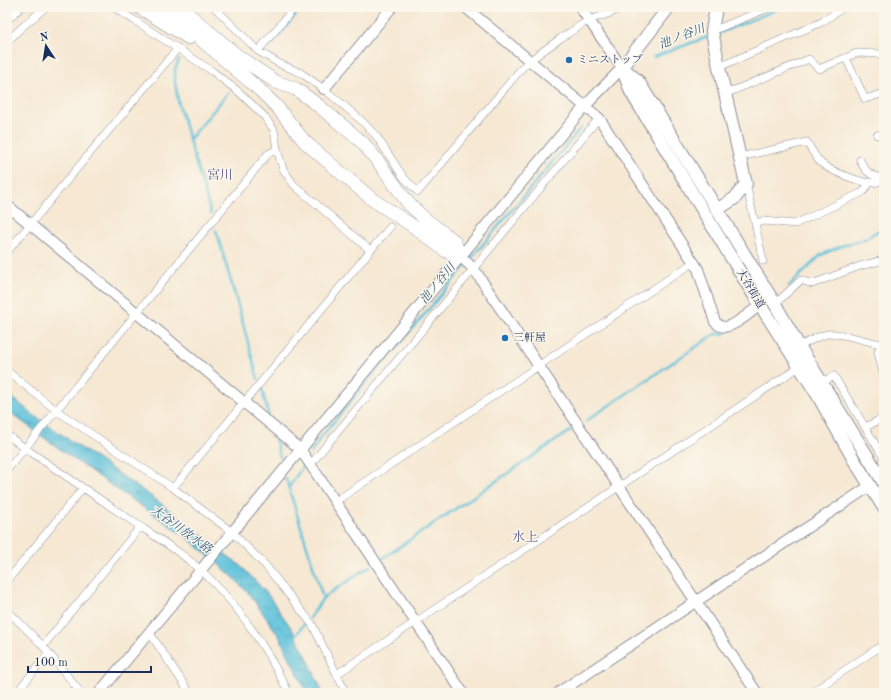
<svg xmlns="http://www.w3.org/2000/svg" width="891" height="700" viewBox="0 0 891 700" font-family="'Old Standard TT','Noto Serif JP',serif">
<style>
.water{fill:url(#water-ripples);stroke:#3c789c}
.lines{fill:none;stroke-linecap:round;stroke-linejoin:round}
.stream{stroke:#5dc1da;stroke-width:2.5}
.street-casing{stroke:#888c98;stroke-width:8}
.secondary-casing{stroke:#888c98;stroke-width:12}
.primary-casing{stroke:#888c98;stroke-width:14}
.highway-casing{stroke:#888c98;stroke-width:14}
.street{stroke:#fff;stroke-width:7}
.secondary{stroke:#fff;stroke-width:10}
.primary{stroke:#fff;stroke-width:12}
.highway{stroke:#fff;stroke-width:13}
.poi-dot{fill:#1f6fb2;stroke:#fbf7ec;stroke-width:1.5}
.labels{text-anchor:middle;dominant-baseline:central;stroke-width:3;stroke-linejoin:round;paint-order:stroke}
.poi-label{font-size:11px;fill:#1b2f5e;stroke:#fbf7ec;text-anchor:start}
.street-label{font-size:11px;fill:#1b2f5e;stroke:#fbf7ec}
.water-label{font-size:12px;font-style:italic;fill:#2f5b83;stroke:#fbf7ec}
.quarter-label{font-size:13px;fill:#5b5b8d;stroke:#fbf7ec}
</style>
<defs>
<pattern id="water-ripples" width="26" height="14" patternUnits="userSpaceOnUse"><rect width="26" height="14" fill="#5dc1da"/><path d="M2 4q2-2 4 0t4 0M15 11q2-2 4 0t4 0" fill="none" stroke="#4c9db4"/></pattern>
</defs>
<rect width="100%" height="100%" fill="#fbf7ec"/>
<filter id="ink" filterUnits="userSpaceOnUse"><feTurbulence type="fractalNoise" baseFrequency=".025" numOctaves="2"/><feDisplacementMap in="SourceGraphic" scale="8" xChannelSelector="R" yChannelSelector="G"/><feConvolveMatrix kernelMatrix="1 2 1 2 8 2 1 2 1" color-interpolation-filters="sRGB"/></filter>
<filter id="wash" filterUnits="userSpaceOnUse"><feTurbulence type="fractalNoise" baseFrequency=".012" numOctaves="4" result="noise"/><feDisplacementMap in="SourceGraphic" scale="16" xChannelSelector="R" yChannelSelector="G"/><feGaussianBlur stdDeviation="0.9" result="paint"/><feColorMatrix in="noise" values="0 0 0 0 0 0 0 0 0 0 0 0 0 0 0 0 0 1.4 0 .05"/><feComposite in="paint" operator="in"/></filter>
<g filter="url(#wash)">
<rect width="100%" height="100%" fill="#f6e8d3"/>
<!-- water -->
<path class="water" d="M7,393l25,21 123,85 86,67 25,26 26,37 14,26 17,38h-16l-28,-57 -29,-41 -17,-18 -44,-38 -117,-81 -56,-41 -9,-8z"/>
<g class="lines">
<!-- stream -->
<path class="stream" d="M717,34l66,-27
M269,47l33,-40
M654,57l56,-21
M179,60l-4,9v14l4,23 32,108
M189,140l39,-47
M216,230l21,72 21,77
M469,261l112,-133
M789,286l32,-31 23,-10 21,-6 19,-12
M262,389l7,28
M586,421l129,-87h8l6,-4
M275,438l5,19
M311,453l10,-16 145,-172
M286,479l37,119
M289,487l16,-24
M383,558l190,-129
M310,618l13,-20 47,-32
M294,638l10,-14"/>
</g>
</g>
<g filter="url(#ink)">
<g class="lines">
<!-- street casing -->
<g class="street-casing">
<path id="street" d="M113,7l21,13 78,51 27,21 25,24 10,14 3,19 6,20 11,16 76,65
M214,7l44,44 22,13 21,9 23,16 38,32 15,16 27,41 14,14 103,-123 8,-8 32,-23 28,-18 22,-7 11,-6
M712,31l59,-24
M7,42l14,-14 25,-21
M258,51l37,-44
M846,58l19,41 19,-6
M719,67l103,-45 22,-15
M725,94l84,-35 10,10 38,-16 27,1
M877,135l7,-2
M740,157l67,-15c4,7 8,15 14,21 9,8 45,23 57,19l6,-9
M860,160c5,11 10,16 22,18l2,6
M746,184l9,39 9,-2 31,3 68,-32 7,-10
M755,223l8,38
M7,252l171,-204
M775,304l26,-24 11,4 48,-18 24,-6
M881,344l-3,8 6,25
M796,348c10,-5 21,-12 32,-14 15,-2 39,9 56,10
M7,371l50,40 116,77 59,44 34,34 46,58 34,69
M822,382l12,-6 50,82
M866,427l18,-10
M7,435l18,13c36,25 73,50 110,75 27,18 55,35 77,58 33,33 56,71 77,112
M310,465l289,-347
M7,470l261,-316 9,-5
M173,488l217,-261
M336,501l358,-239
M7,581l76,-93
M7,610l36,36 38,47
M149,632l41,61
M43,646l97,-119
M337,674l462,-307
M16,693l33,-40
M811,693l73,-49"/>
</g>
<!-- secondary casing -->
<g class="secondary-casing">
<path id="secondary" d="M465,7l134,111 99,151 17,53c2,1 3,3 5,4 10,5 32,-15 40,-21
M324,89l68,-82
M7,205l293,244 163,244
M460,256l14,13 283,424
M99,693c161,-197 324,-392 486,-587l37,-38 -42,-61
M558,693l312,-207"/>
</g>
<!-- primary casing -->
<g class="primary-casing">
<path id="primary" d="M716,7l-4,24 7,36 27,117 -11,14 -18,12
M622,68l9,24 129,213 57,89 37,66 30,48
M622,68l47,-61
M623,68l15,13 137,223 24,42 85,137"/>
</g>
<!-- highway casing -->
<g class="highway-casing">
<path id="highway" d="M139,7l50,31
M163,7l97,83 17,17 28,35 42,36 26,22 40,26 33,25 14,5
M180,7l59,50 37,25 20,7 23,17 43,36 15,18 31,43 17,16 29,22 6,15
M7,16l10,-9"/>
</g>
<!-- street -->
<use href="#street" class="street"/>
<!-- secondary -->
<use href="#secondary" class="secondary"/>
<!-- primary -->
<use href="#primary" class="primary"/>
<!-- highway -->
<use href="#highway" class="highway"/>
</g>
</g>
<!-- markers -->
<g class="poi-dot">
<circle cx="569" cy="60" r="4"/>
<circle cx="505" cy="338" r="4"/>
</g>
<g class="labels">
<!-- poi labels -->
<g class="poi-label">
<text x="577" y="60">ミニストップ</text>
<text x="513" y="338">三軒屋</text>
</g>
<!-- street labels -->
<g class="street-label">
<text transform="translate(750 289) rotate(59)">大谷街道</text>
</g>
<!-- water labels -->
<g class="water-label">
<text transform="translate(682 37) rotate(-21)">池ノ谷川</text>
<text transform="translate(438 284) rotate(-50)">池ノ谷川</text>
<text transform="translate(181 530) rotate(36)">大谷川放水路</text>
</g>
<!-- quarter labels -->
<g class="quarter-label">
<text x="220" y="175">宮川</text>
<text x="525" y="537">水上</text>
</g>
</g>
<!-- margin -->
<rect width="891" height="700" fill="none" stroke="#fbf7ec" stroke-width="24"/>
<!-- north arrow -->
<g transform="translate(46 46) rotate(348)" stroke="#fbf7ec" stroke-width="3" paint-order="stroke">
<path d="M0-3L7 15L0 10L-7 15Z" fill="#1b2f5e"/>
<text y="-6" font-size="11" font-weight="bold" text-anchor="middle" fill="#1b2f5e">N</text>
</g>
<!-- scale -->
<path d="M28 666v6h123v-6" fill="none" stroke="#1b2f5e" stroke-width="2"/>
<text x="34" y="666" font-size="12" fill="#1b2f5e" stroke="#fbf7ec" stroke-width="3" paint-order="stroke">100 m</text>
</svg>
